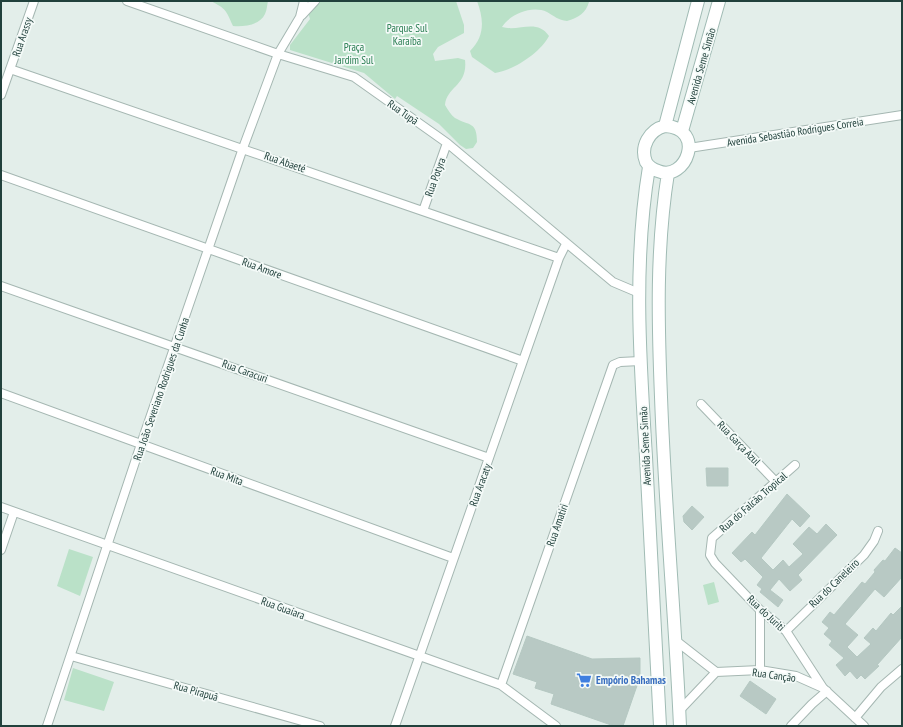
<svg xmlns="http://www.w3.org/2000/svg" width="903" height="727" viewBox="0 0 903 727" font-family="'PT Sans Narrow',sans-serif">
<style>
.green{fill:#bae1c8}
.building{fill:#b8c9c4;stroke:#b5c8c2}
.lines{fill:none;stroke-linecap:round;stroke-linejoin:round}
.minor-casing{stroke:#a5b7b2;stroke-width:10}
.secondary-casing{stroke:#a0bbb4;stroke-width:14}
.minor{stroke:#fff;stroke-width:8}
.secondary{stroke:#fff;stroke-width:12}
.labels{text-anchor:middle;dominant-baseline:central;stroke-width:3.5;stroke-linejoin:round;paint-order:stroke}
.park-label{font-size:11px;fill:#277c50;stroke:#f4faf8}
.street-label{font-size:11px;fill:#21413c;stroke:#f4faf8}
.shop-label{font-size:11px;font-weight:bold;fill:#366cbe;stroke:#f4faf8;text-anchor:start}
</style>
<rect width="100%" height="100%" fill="#e3eeea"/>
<!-- green -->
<path class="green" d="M211,1h57c-1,4 -1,9 -3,13 -5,11 -21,13 -32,12 -7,-16 -7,-17 -22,-25z
M300,1h156l8,24v8l-26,14 -5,7 2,7 23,-3 7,2c3,26 -18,26 -20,45 3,5 6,10 10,13 14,8 22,3 22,24l-4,6 -7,1 -6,-4 -21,-21 -42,-28 -2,3 -31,-26 -74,-23v-5l20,-26 -3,-10z
M477,1h111l1,1c-3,11 -11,16 -22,19 -9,-1 -13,-5 -20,-9 -15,-7 -37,2 -45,15 17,5 35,-9 47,9 -9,17 -35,34 -54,37l-23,-16 -2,-6c15,-15 14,-31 7,-50z
M69,549l24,8 -13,39 -23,-10z
M714,582l5,20 -11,3 -5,-20z
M73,668l41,14 -10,29 -40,-11z"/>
<!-- building -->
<path class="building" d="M706,468h22v18h-21z
M787,494l23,22 -10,11 -8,-8 -27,34 -4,5 12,12 10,-10 6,7 14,-13 -10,-10 16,-17 8,7 9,-10 11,11 -39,40 4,5 -12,11 -11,-12 -9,11 13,10 -5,7 -18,-15 2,-3 -5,-4 6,-8 -18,-18 -4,3 -9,-9 20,-21 3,3z
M692,506l12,11 -12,13 -8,-8 -1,-6z
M895,548l7,5v24l-18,20 -9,-8 -30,35 13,11 -11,12 10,10 14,-13 -7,-6 9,-10 3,3 15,-18 2,2 9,-9v31l-25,28 2,1 -14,13 -4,-4 -4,4 -7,-8 -5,5 -9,-11 8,-7 -15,-13 3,-4 -8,-7 5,-6 -7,-6 8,-10 4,3 28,-33 3,2 10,-12 -1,-2 9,-10 2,1z
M527,636l65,23 48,-1v19l-17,49h-9l-63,-22 3,-10 -19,-6 2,-6 -24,-8z
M750,681l26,18 -10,15 -26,-18z"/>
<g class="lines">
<!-- minor casing -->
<g class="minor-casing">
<path id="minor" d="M127,1l151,53 76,23 93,66 166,139 26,11
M302,15l13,-14
M10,69l549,189
M1,95l33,-94
M689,148l213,-33
M1,175l522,186
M423,211l24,-68
M1,286l488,172
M1,393l452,165
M701,404l75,78
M795,465l-83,73 -2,17 5,8 45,47 26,21 37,57
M1,507l500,178 55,41
M1,550l13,-38
M760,610v60
M786,631l78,-76 10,-14 4,-10
M675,640l41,32 44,-2 36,6 27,12 41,38
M71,656l249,70
M501,685l112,-320 7,-3 20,-1
M679,711l37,-39
M855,718l26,-31 21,-18
M47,726l94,-282 102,-296 35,-94 22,-37 4,-16
M395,726l164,-468 7,-14
M791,726l21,-22 15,-13"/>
</g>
<!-- secondary casing -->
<g class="secondary-casing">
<path id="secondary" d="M665,126c42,2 21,57 -7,45 -6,-2 -9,-4 -12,-9 -6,-15 3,-32 19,-36z
M665,126l33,-125
M682,131l37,-130
M649,167c-16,96 -9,194 -3,290 5,90 9,179 14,269
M668,173c-12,75 -10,149 -7,224 4,110 14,219 19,329"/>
</g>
<!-- minor -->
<use href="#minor" class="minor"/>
<!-- secondary -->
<use href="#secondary" class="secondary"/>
</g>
<!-- icons -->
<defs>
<g id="supermarket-bare" transform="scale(1.2)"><path d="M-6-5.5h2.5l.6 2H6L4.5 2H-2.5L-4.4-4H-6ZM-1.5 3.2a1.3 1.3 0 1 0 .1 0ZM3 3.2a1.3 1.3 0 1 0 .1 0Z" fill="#3f7fe0" stroke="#f4faf8" stroke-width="2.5" paint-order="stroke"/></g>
</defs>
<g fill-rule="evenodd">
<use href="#supermarket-bare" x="584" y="680"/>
</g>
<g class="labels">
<!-- park labels -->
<g class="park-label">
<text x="407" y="28">Parque Sul<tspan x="407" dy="13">Karaíba</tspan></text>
<text x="354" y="47">Praça<tspan x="354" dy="13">Jardim Sul</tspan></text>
</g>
<!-- street labels -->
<g class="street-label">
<text transform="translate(22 37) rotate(-71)">Rua Arassy</text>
<text transform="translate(701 66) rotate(-74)">Avenida Seme Simão</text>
<text transform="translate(403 112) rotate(35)">Rua Tupã</text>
<text transform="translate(795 132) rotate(-9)">Avenida Sebastião Rodrigues Correia</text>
<text transform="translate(285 162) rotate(19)">Rua Abaeté</text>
<text transform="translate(435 177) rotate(-70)">Rua Potyra</text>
<text transform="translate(262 268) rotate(20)">Rua Amore</text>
<text transform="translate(245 371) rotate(20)">Rua Caracuri</text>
<text transform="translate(161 389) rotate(-71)">Rua João Severiano Rodrigues da Cunha</text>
<text transform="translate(739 443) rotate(46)">Rua Garça Azul</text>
<text transform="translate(645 446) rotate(-93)">Avenida Seme Simão</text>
<text transform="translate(227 476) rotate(20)">Rua Mita</text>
<text transform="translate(480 485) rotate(-70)">Rua Aracaty</text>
<text transform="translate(753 502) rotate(-41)">Rua do Falcão Tropical</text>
<text transform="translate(557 525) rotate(-71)">Rua Amatiri</text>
<text transform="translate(834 583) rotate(-44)">Rua do Caneleiro</text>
<text transform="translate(283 608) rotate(20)">Rua Guaíara</text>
<text transform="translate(766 613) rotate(43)">Rua do Juriti</text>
<text transform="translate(774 675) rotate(8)">Rua Canção</text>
<text transform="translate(196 691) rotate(16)">Rua Pirapuã</text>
</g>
<!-- shop labels -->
<g class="shop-label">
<text x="596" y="680">Empório Bahamas</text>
</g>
</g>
<!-- border -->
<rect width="903" height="727" fill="none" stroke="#21413c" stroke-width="4"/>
</svg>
